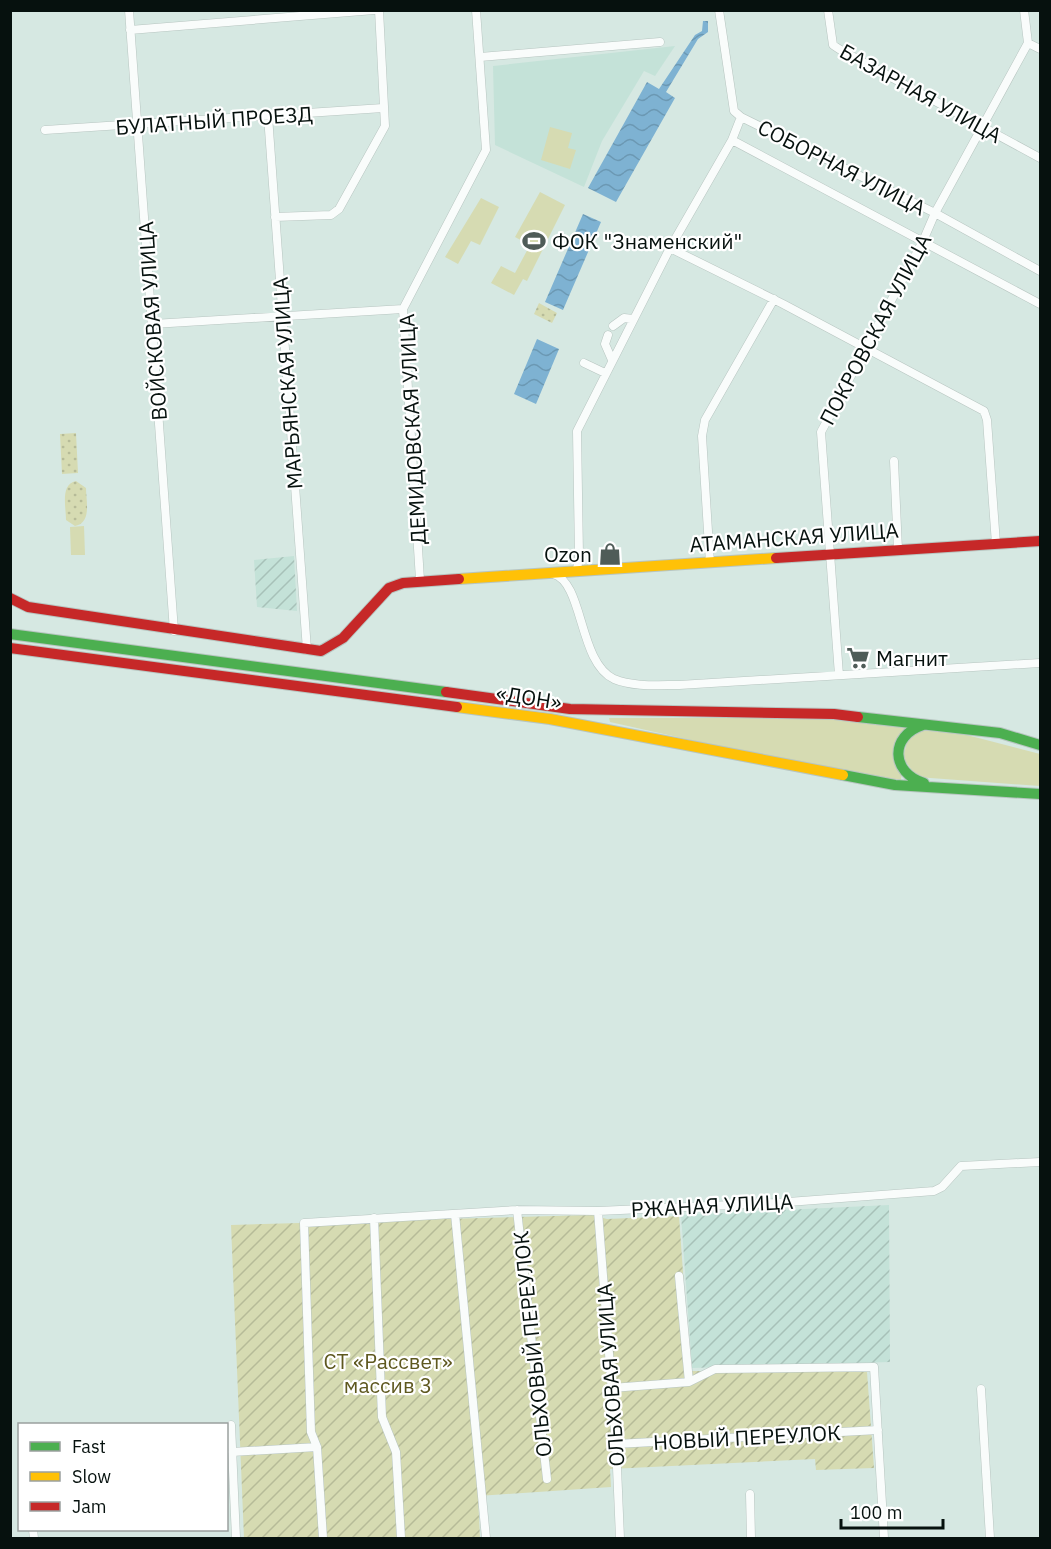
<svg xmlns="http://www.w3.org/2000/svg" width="1051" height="1549" viewBox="0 0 1051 1549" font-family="'IBM Plex Sans',sans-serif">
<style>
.built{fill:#c4e2d8}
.industrial{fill:url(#industrial-furrows)}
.grass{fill:#d6dbb2}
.park{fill:url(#park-dots)}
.garden{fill:url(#garden-furrows)}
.water{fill:url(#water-waves)}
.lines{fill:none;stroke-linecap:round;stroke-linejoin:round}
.street-casing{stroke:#b7c5c0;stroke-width:9}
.fast-casing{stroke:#b7c5c0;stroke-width:12}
.slow-casing{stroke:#b7c5c0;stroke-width:12}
.jam-casing{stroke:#b7c5c0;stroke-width:12}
.street{stroke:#f9fcfb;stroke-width:8}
.fast{stroke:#4caf50;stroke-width:10}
.slow{stroke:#ffc107;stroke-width:10}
.jam{stroke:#c62828;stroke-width:10}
.labels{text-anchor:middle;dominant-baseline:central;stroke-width:4.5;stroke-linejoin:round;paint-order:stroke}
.street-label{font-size:21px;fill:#06110e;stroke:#fff}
.poi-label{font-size:21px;fill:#06110e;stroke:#fff;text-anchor:start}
.park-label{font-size:21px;fill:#5e581f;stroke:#fff}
</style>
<defs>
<pattern id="industrial-furrows" width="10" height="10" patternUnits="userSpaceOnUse" patternTransform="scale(1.5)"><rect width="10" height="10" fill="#c4e2d8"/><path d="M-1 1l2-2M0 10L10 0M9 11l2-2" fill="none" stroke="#a7c1b8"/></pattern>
<pattern id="park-dots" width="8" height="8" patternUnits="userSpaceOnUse" patternTransform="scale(1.5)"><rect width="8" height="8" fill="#d6dbb2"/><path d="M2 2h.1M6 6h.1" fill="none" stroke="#b6bb98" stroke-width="1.8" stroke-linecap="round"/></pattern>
<pattern id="garden-furrows" width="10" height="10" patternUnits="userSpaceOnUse" patternTransform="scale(1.5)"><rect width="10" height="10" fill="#d6dbb2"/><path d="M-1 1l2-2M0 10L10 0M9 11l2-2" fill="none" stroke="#b6bb98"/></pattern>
<pattern id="water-waves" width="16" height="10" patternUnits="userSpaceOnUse" patternTransform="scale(1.5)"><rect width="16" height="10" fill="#7eb2d2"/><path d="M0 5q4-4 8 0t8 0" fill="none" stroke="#6b98b3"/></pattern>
</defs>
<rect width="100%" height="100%" fill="#d6e8e2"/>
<!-- built -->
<path class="built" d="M675,46l-20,30 -11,-5 -42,70 -18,46 -89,-42 -2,-79z"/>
<!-- industrial -->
<path class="industrial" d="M294,556l3,55 -40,-4 -3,-47z
M889,1205l1,157 -198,6 -11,-153z"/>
<!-- grass -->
<path class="grass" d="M550,127l22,6 -4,15 8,2 -6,19 -29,-9z
M540,192l25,13 -38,76 -4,-2 -9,16 -23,-12 10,-17 14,7 15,-28 -15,-8z
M481,198l18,9 -19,38 -9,-4 -13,23 -13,-7z
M84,526l1,29h-14l-1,-28z
M609,718h209l89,10 -6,52 -80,-11 -211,-47z
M919,730l44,4 77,20v32l-123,-9 -14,-19 5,-20z"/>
<!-- park -->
<path class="park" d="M539,303l18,10 -5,10 -18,-9z
M76,433l2,40 -16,1 -2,-40z
M76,481l10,7c0,13 6,35 -11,38l-9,-6c0,-13 -6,-36 10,-39z"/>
<!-- garden -->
<path class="garden" d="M592,1215l15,4 72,-3 11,155 177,1 7,96 -58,2 -1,-11 -205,10 1,18 -133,9 2,42h-236l-13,-313z"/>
<!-- water -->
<path class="water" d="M703,21h5v11l-10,7 -32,53 9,6 -59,104 -28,-14 59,-106 12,7 36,-54 7,-4z
M583,214l18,8 -38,88 -18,-8z
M537,339l22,10 -23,55 -22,-10z"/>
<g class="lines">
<!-- street casing -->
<g class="street-casing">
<path id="street" d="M129,10l45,621
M719,10l15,101 7,6 194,96 105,58
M828,10l5,35 6,4 201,109
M1024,10l4,33
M130,30l244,-20
M1028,43l12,6
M480,57l180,-15
M268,116l39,534
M45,130l338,-22
M732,140l308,164
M275,217l56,-2 8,-6 46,-83 -6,-116
M670,248l113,56 201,107 3,9 9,124
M153,324l250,-15
M613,326l11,-8 9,1
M608,335l-3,9 7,16
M584,363l21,10
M894,461l4,89
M710,563l-8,-127 3,-16 69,-121
M577,570l2,-14 -2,-125 93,-183 62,-108 9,-23
M553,574c31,8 25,88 61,105 19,8 44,6 65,6l361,-22
M420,580l-17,-271 83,-159 -10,-140
M839,675l-18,-243 102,-191 12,-28 93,-170
M517,1210l30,269
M598,1211l18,233 4,94
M455,1214l31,324
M374,1218l8,199 14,35 5,86
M679,1276l10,106
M612,1388l77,-6 26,-13 159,-2 10,171
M981,1389l9,149
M231,1425l5,113
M616,1444l262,-14
M317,1447l-6,-15 -7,-209 213,-13 81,1 177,-8 159,-12 8,-4 19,-21 79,-4
M232,1452l85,-5 6,91
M750,1494l1,44
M33,1530l1,8"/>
</g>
<!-- fast casing -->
<g class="fast-casing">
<path id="fast" d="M10,634l436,58
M858,717l142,16 40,12
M923,725c-34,11 -32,48 1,58
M843,775l52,10 145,9"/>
</g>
<!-- slow casing -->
<g class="slow-casing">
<path id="slow" d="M459,579l317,-21
M457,707l93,12 293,56"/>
</g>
<!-- jam casing -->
<g class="jam-casing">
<path id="jam" d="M776,558l264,-17
M10,598l18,9 293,44 22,-13 46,-50 14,-5 56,-4
M10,648l447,59
M446,692l124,17 264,5 24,3"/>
</g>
<!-- street -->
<use href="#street" class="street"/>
<!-- fast -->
<use href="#fast" class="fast"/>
<!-- slow -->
<use href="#slow" class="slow"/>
<!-- jam -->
<use href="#jam" class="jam"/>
</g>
<!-- icons -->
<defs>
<g id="stadium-bare" transform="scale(1.8)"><path d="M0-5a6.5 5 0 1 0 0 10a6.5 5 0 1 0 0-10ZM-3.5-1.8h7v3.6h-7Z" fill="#4f5c58" stroke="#fff" stroke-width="2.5" paint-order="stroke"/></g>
<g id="shop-bare" transform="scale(1.8)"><path d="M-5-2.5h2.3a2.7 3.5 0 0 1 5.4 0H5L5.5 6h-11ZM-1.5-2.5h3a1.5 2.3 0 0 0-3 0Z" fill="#4f5c58" stroke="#fff" stroke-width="2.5" paint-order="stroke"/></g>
<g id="supermarket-bare" transform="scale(1.8)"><path d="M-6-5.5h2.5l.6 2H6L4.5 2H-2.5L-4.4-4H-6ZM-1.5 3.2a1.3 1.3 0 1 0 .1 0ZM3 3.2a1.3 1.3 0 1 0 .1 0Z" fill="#4f5c58" stroke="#fff" stroke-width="2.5" paint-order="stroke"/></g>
</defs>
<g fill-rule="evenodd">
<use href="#stadium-bare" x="534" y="241"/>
<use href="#shop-bare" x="610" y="554"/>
<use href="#supermarket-bare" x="858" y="658"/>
</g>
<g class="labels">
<!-- street labels -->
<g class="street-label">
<text transform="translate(921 93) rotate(29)">БАЗАРНАЯ УЛИЦА</text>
<text transform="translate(214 120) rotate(-4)">БУЛАТНЫЙ ПРОЕЗД</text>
<text transform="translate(842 167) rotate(27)">СОБОРНАЯ УЛИЦА</text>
<text transform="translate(152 321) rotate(-94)">ВОЙСКОВАЯ УЛИЦА</text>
<text transform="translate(875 329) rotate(-62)">ПОКРОВСКАЯ УЛИЦА</text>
<text transform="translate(287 383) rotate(-94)">МАРЬЯНСКАЯ УЛИЦА</text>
<text transform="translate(412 429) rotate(-93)">ДЕМИДОВСКАЯ УЛИЦА</text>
<text transform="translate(794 537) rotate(-4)">АТАМАНСКАЯ УЛИЦА</text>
<text transform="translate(529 697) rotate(9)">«ДОН»</text>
<text transform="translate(712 1205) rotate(-3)">РЖАНАЯ УЛИЦА</text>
<text transform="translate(532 1344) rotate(-96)">ОЛЬХОВЫЙ ПЕРЕУЛОК</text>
<text transform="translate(610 1375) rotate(-94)">ОЛЬХОВАЯ УЛИЦА</text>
<text transform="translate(747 1437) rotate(-3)">НОВЫЙ ПЕРЕУЛОК</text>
</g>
<!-- poi labels -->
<g class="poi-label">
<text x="552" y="241">ФОК "Знаменский"</text>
<text x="592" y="554" text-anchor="end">Ozon</text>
<text x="876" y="658">Магнит</text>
</g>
<!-- park labels -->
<g class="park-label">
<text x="388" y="1361">СТ «Рассвет»<tspan x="388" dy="24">массив 3</tspan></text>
</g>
</g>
<!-- border -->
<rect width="1051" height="1549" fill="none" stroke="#06110e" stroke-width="24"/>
<!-- legend -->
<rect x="18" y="1423" width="210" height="108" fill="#ffffff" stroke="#9ba09f" stroke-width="1.5"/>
<rect x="30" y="1442" width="30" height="9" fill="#4caf50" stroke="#9ba09f" stroke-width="1.5"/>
<text x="72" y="1453" font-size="18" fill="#06110e">Fast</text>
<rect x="30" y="1472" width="30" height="9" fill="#ffc107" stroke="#9ba09f" stroke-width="1.5"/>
<text x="72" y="1483" font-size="18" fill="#06110e">Slow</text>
<rect x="30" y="1502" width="30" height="9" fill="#c62828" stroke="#9ba09f" stroke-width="1.5"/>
<text x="72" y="1513" font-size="18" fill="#06110e">Jam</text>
<!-- scale -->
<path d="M841 1519v9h102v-9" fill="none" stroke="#06110e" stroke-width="3"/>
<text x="850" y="1519" font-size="18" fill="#06110e" stroke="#ffffff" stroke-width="4.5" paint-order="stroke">100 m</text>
</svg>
